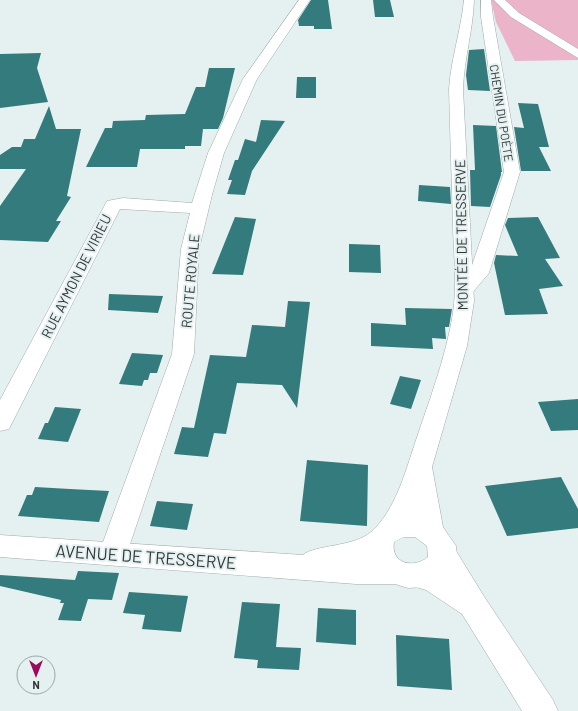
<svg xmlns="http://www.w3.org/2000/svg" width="578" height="711" viewBox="0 0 578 711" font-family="Barlow,sans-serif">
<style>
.green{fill:#ebb4c8}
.building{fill:#337b7c}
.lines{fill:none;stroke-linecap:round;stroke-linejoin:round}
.street-casing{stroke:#9faaaa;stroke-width:1}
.secondary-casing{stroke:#9faaaa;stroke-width:1}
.street{fill:#fff;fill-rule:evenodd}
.secondary{fill:#fff;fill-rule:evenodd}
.labels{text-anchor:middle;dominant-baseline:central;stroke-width:4;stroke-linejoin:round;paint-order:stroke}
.far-street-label{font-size:12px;fill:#313535;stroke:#e5f1f1}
.street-label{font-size:14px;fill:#313535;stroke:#e5f1f1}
.near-street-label{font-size:17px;fill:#313535;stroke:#e5f1f1}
</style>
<rect width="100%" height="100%" fill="#e5f1f1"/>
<!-- green -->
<path class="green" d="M491,0h87v60l-63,1 -19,-39z"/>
<!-- building -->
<path class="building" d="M311,0h17l4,29h-18v-3h-15l-1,-6z
M373,0h17l4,17h-19z
M484,49l6,42 -22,-1 -2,-15 3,-25z
M41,53l-4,15 11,34 -48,6v-54z
M209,68h26l-12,50 -5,11h-15l-2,17h-16v3h-45l-3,18h-51l19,-39h7l1,-7 32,-1 1,-5 39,-1 11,-27h9z
M297,77h19v21h-20z
M518,103l20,1 11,43h-10l12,24h-30l-7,-44 10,1z
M49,106l7,23h25l-14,67 4,1 -15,24h5l-13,21 -48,-2v-34l26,-37h-26v-14l12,-8h9l3,-8h11z
M261,120l24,1 -33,50 -7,24 -18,-1 5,-14h-4l7,-20h3l7,-21 11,3z
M473,125l23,1 6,46h-1v3l-11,32 -19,-1 -1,-36h5z
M419,185l31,2 1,17 -33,-3z
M235,217l21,2 -13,56 -31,-1z
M538,217l22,41 -15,1 18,27 -24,3 9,25 -43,1 -11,-52 2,-8 22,1 -13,-31 3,-7z
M349,244l31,1 1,28 -32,-1z
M109,294l54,2 -5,17 -50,-3z
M288,301l22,1 -13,106 -15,-23 -45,-2 -11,51 -12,-1 -6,24 -34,-3 8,-27 12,1 16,-73 36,2 6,-32 33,2z
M405,308l47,1 -3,18h-4l1,12 -14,-1 1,11 -62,-3v-23l35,2z
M132,353l31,2 -6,18h-7l-2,7h-4l-2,6 -23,-2z
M400,376l21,4 -10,29 -21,-5z
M578,399v31l-27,1 -13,-29z
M55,407l26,2 -13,33 -30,-3 7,-16h3z
M307,460l61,5 -1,61 -67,-5z
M561,477l17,32v19l-71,8 -22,-50z
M35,487l35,2 39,2 -10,31 -81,-6 9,-21h5z
M157,501l36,3 -6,26 -37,-4z
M78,571l41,2 -7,27 -24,-1 -7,22 -23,-1 6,-17h-4l1,-3 -61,-14v-11l75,5z
M129,592l59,4 -7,36 -39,-3 3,-14 -22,-2z
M242,602l38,2 -4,43 25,1 -2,22 -42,-2 1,-8 -24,-2z
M318,608l38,2v35l-40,-3z
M396,635l53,4 3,51 -55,-4z"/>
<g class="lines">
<!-- street casing -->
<g class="street-casing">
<path id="street" d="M299,0h11l-53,79 -33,74 -12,42 -13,54 -5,105 -67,199 -4,8 -10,4 -10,-4 -4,-8 73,-199 9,-105 9,-36 -70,-4 -108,214 -3,6 -9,2v-31l107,-199 16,-3 69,5 16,-50 35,-74z
M481,0h10l2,17 27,155 -31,101 -17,20 -7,2 -7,-2 -3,-4 15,-18 34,-99 -23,-155z
M494,0h11l14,13 59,36v9l-67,-41z
M443,542l10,4 32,52 68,102 5,11h-36l-60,-97 -36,-24 -17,-5 -4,-9 4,-9 10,-3 18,5 -8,-15 4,-8z"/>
</g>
<!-- secondary casing -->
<g class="secondary-casing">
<path id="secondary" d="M464,0h10c-1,30 -10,59 -11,89l11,212 -7,45 -35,121 11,60 13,19 1,10 -7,17 -9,8 -17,6 -16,1 -13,-4h-39l-356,-27v-22l303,20c11,-10 51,-8 68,-23 24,-21 34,-59 44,-89 14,-42 31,-86 38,-130 4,-28 1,-57 0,-85 -1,-46 -3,-93 -4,-139 2,-30 12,-59 15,-89zM404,537h11l12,9 1,11c-14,12 -38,7 -34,-15z"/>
</g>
<!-- street -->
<use href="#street" class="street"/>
<!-- secondary -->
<use href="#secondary" class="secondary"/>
</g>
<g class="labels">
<!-- far-street labels -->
<g class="far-street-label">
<text transform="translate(502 113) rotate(81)">CHEMIN DU POÈTE</text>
</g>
<!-- street labels -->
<g class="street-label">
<text transform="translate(461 235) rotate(-91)">MONTÉE DE TRESSERVE</text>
<text transform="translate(76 276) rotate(-63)">RUE AYMON DE VIRIEU</text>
<text transform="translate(190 281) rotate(-85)">ROUTE ROYALE</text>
</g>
<!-- near-street labels -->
<g class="near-street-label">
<text transform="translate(146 556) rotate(4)">AVENUE DE TRESSERVE</text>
</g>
</g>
<!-- north arrow -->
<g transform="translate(36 675) rotate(180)"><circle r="19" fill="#e5f1f1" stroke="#9da6a6"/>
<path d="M0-3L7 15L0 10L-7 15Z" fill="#9b0b5a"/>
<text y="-6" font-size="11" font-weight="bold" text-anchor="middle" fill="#313535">N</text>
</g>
</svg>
